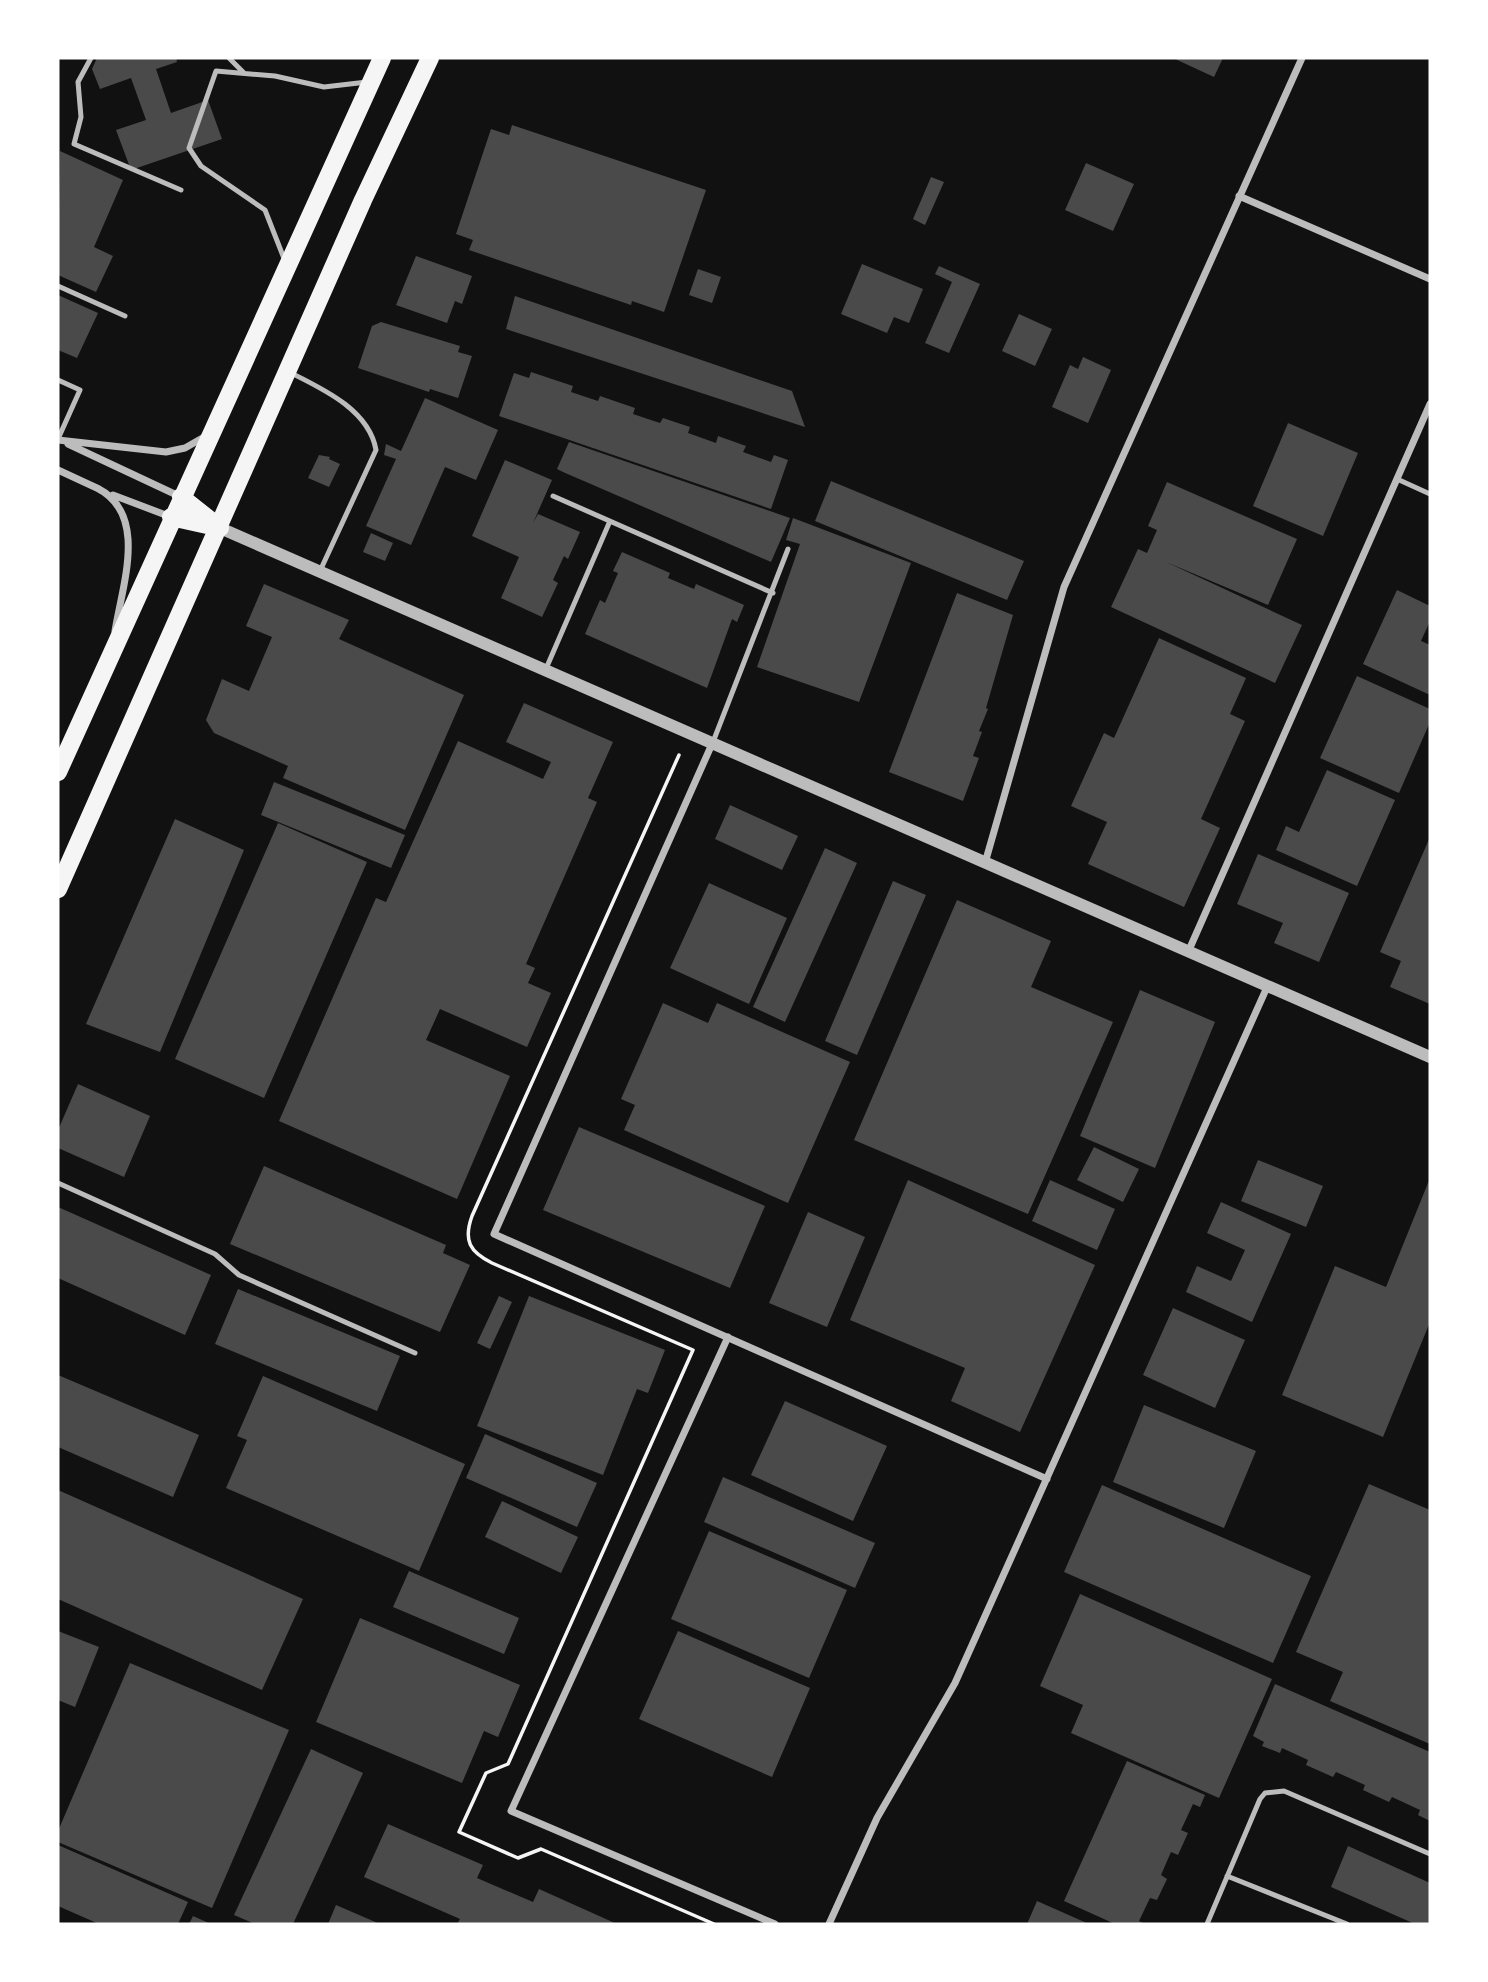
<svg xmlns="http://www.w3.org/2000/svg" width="1488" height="1982" viewBox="0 0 1488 1982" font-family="'Varela Round',sans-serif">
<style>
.building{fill:#4a4a4a}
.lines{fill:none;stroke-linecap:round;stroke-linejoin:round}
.path{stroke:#f5f5f5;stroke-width:3.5}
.service{stroke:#bcbcbc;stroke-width:5}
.minor{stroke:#bcbcbc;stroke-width:7}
.tertiary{stroke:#bcbcbc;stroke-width:12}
.trunk{stroke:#f5f5f5;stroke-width:18}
</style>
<rect width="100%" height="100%" fill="#111"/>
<!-- building -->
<path class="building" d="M97,58h79l1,4 -21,7 15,44 37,-13 14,39 -91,31 -15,-40 30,-10 -15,-42 -31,11 -8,-20z
M1173,58h50l-9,19z
M512,125l194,65 -42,122 -32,-11 -1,4 -162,-55 4,-10 -17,-6 35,-105 18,6z
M60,151l63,29 -29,67 19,9 -17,36 -38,-17z
M1086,163l48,21 -21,47 -48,-21z
M931,177l13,5 -19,43 -12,-6z
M416,256l56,20 -10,28 -7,-3 -8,22 -51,-18z
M862,264l61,25 -14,34 -15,-6 -7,16 -46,-19z
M939,266l41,18 -31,69 -24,-10 27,-61 -17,-8z
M698,269l23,8 -9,26 -23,-8z
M58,295l40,18 -21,45 -19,-8z
M515,296l277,95 13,36 -299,-98z
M1019,314l33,15 -17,37 -33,-15z
M381,322l79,24 -2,6 14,4 -14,42 -28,-9 -1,3 -71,-24 14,-42z
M1083,357l28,13 -23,53 -36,-16 18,-42 8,4z
M531,372l42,14 -2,6 27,9 2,-5 35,12 -2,6 27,9 3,-5 27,9 -2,6 28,10 2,-7 28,10 -3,6 28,10 3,-7 14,5 -17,49 -272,-93 15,-43 15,5z
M425,398l73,32 -22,50 -31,-13 -34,78 -45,-19 30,-67 -12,-4 2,-11 15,7z
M1288,423l70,30 -35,83 -70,-30z
M569,442l221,76 -19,44 -208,-90 -6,-3z
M319,455l11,2 -1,2 11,5 -11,23 -21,-9z
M505,460l47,20 -19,43 5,-9 42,18 -12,27 -4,-3 -11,24 5,3 -16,34 -41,-19 18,-41 -47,-21z
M831,481l193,80 -17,39 -192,-79z
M1167,482l130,57 -29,66 -102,-43 136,63 -27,58 -164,-76 27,-58 9,4 10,-23 -9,-4z
M793,518l118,45 -52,139 -102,-35 43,-123 -14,-4z
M371,533l22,10 -8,18 -22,-9z
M622,552l48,21 -2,5 26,11 2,-5 48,21 -7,17 -5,-3 -25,69 -122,-54 15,-34 5,3 13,-30 -5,-2z
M264,584l85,36 -10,19 125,56 -59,135 -122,-52 5,-12 -74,-33 -8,-13 16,-41 27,12 23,-54 -26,-11z
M1397,590l33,16v15l-9,20 9,4v50l-67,-31z
M957,593l56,22 -27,93 2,1 -9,22 3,1 -9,24 6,2 -16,43 -74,-29z
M1159,638l87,40 -16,36 15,7 -44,98 19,9 -36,79 -96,-43 19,-42 -36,-16 33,-73 10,5z
M1357,676l73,33v13l-31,71 -79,-35z
M524,703l89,39 -25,56 9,4 -71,162 9,4 -7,15 23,10 -24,54 -87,-38 -14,31 84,36 -53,123 -178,-78 97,-223 10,4 72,-161 85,38 8,-17 -45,-20z
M1327,770l68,30 -38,86 -81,-36 10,-24 13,6z
M274,782l131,53 -14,33 -130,-53z
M730,805l68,31 -16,34 -67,-31z
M175,819l69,31 -84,202 -74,-28z
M278,823l89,39 -103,236 -89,-39z
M1430,837v167l-40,-17 11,-26 -21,-9z
M825,848l32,15 -72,159 -32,-15z
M1258,854l91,39 -30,69 -45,-19 9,-20 -46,-19z
M893,881l33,14 -69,160 -32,-14z
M709,883l78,35 -38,86 -79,-36z
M957,900l94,41 -20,46 82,35 -85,192 -174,-74z
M1140,990l75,32 -60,146 -75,-32z
M663,1003l45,20 9,-20 133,59 -62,141 -164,-73 11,-25 -14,-6z
M78,1084l72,32 -26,61 -66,-29v-18z
M579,1127l186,79 -35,82 -187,-78z
M1094,1147l45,22 -16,33 -46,-22z
M1258,1160l65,26 -17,41 -65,-26z
M264,1166l182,79 -3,8 27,12 -30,67 -210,-88z
M1430,1178v144l-47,115 -101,-42 53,-129 51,21z
M908,1180l187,85 -75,167 -69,-31 14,-33 -115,-48z
M1050,1180l65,29 -18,41 -65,-29z
M1221,1202l70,32 -39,88 -66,-30 11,-26 34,15 14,-31 -38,-17z
M58,1207l153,68 -26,60 -127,-57z
M808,1212l57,25 -38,90 -58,-24z
M238,1289l162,67 -23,55 -162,-67z
M499,1296l13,6 -22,47 -13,-6z
M529,1296l136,54 -17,43 -11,-4 -34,86 -126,-49z
M1173,1308l72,32 -30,68 -72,-33z
M58,1375l141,60 -26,62 -115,-50z
M263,1376l202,88 -46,107 -193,-83 21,-48 -10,-4z
M785,1401l102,45 -34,75 -102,-46z
M1144,1405l112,46 -32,77 -111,-46z
M485,1434l112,49 -20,44 -111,-49z
M723,1477l152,66 -20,45 -151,-66z
M1369,1484l61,26v234l-100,-43 13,-29 -47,-20z
M1102,1485l209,91 -38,87 -209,-91z
M58,1490l245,109 -41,91 -204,-91z
M502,1501l76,36 -17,36 -76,-36z
M709,1531l138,59 -38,88 -138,-59z
M409,1571l110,47 -15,36 -111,-47z
M1080,1594l192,85 -53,119 -148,-65 12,-28 -43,-19z
M360,1618l160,67 -22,52 -14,-6 -22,52 -146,-61z
M58,1631l41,16 -24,60 -17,-7z
M678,1631l132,57 -38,89 -133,-58z
M130,1663l159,67 -77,178 -154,-66v-11z
M1275,1684l155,68v69l-12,-6 2,-5 -28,-13 -3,5 -26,-12 2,-5 -29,-13 -3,5 -27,-12 2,-5 -26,-12 -2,5 -18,-7 2,-4 -11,-6z
M311,1749l52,24 -70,151h-38l-21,-9z
M1127,1761l78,34 -5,12 -7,-3 -12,26 7,3 -10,22 -7,-3 -10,23 6,4 -10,21 -7,-2 -11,23 6,3h-30l-51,-23z
M388,1824l95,41 -6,13 56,24 6,-13 78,35h-160l3,-5 -96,-42z
M58,1845l130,57 -10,22h-79l-41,-18z
M1348,1846l82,37v41h-15l-84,-37z
M1037,1901l52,23h-62z
M336,1905l44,19h-52z
M193,1916l18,8h-22z"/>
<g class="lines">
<!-- path -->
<path class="path" d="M679,755l-207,461c-9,25 -2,36 20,47l201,87 -185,414 -22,9 -27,59 59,26 23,-9 173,75"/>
<!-- service -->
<path class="service" d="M91,58l-13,24 3,35 -7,27 107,46
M229,58l15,15
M285,261l-20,-51 -64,-44 -12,-18 27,-77 59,5 49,11 43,-5
M58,286l67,30
M291,373c32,16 78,37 85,77l-56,121
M58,380l22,10 -22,49
M1397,479l33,15
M553,496l220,97
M545,671l65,-150
M713,742l75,-193
M58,1183l157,71 24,21 176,78
M1227,1876l120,48
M1207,1924l53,-125 5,-6 19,-2 146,63"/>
<!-- minor -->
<path class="minor" d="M1239,196l191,83
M58,440l108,12 19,-4 21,-12
M68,444l113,53
M58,470l41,19
M97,488c52,26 25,98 18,143
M113,495l58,22
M712,744l-218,490 553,245
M985,863l79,-276 238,-529
M1189,950l241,-546
M728,1337l-217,474 264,113
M829,1924l48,-106 78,-135 313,-698"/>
<!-- tertiary -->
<path class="tertiary" d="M220,528l1210,529"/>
<!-- trunk -->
<path class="trunk" d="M181,497l39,31
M171,517l45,10
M58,772l324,-714
M58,889l305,-689 67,-142"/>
</g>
<!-- border -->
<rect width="1488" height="1982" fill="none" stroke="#ffffff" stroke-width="119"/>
</svg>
